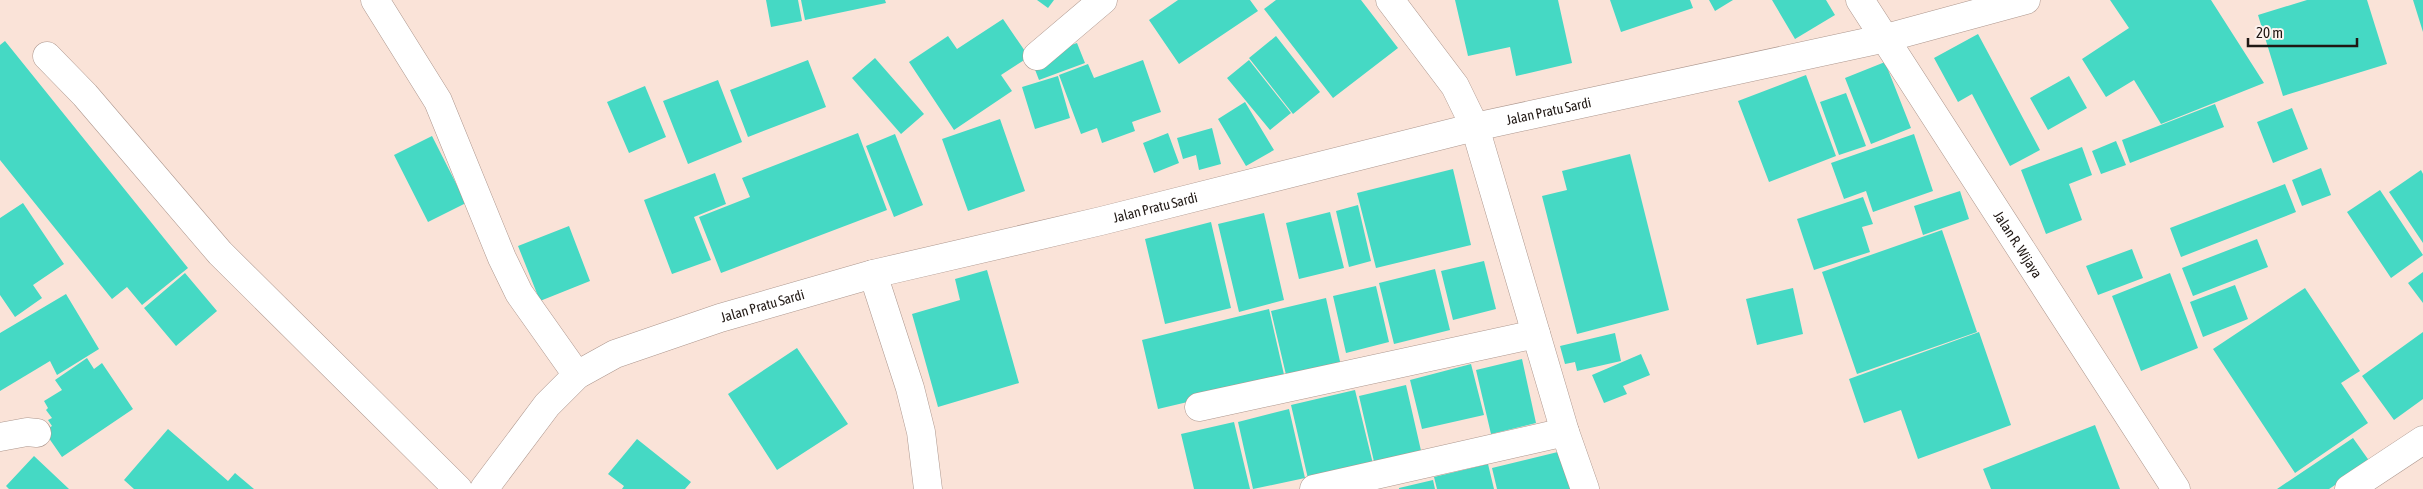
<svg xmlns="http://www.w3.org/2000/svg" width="2423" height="489" viewBox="0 0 2423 489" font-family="'Asap Condensed',sans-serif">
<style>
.building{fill:#45d9c4}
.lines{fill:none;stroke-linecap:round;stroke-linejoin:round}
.street-casing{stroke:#ad978e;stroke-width:29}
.secondary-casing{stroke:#ad978e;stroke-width:29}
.street{stroke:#fff;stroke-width:28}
.secondary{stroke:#fff;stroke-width:28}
.labels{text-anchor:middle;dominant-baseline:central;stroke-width:4;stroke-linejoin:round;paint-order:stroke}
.street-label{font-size:14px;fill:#201814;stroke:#fdf3ef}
</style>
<rect width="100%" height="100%" fill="#fae3d8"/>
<!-- building -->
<path class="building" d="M766,0h32l4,21 -31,6z
M801,0h84l1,3 -81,17z
M1037,0h17l-6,8z
M1178,0h72l8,11 -79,53 -30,-44z
M1276,0h85l37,48 -65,50 -69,-89z
M1455,0h103l14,63 -56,13 -6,-29 -42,9z
M1610,0h80l3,8 -72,24z
M1709,0h24l-18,11z
M1772,0h54l9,15 -40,24z
M2110,0h101l53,83 -103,41 -27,-44 -28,17 -24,-38 47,-31z
M2307,0h60l20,64 -104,32 -25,-81z
M2413,0h10v32z
M1003,19l26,38 -28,18 11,16 -58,39 -45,-68 39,-26 9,13z
M1978,34l62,116 -30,16 -38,-72 -14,8 -24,-44z
M1276,36l44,56 -27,22 -44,-56z
M5,41l183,227 -46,37 -15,-18 -15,12 -112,-139v-115z
M1077,43l8,20 -46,17 -8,-21z
M875,58l49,56 -23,20 -49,-56z
M808,60l18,47 -78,30 -18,-47z
M1143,60l18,52 -29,10 3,9 -33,12 -5,-15 -16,6 -22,-59 29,-11 6,14z
M1249,60l42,53 -21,17 -43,-52z
M1885,62l26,66 -40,16 -26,-66z
M1806,75l30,81 -67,26 -31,-81z
M1058,76l12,42 -35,11 -13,-42z
M2069,76l18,32 -39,22 -18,-32z
M718,80l24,62 -54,22 -25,-63z
M645,86l21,51 -37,16 -22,-51z
M1846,93l20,53 -27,9 -19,-53z
M1245,102l29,48 -28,16 -28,-47z
M2215,104l9,23 -94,36 -8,-23z
M2292,108l16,41 -35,14 -16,-41z
M1000,119l25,72 -57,20 -26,-72z
M1212,128l9,36 -22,6 -3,-15 -13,4 -6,-21z
M858,133l29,77 -166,63 -22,-56 51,-20 -8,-19z
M1168,133l11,30 -25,10 -11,-30z
M895,134l28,71 -29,12 -28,-71z
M1914,134l19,57 -60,21 -7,-21 -22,8 -13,-36z
M432,136l34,67 -38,19 -34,-67z
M2116,141l10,24 -25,9 -9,-23z
M2082,147l10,28 -23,9 13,36 -36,14 -25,-64z
M1630,154l39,156 -92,24 -35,-138 25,-6 -5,-19z
M2321,168l10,27 -29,11 -10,-26z
M1453,169l18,76 -95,23 -19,-75z
M2421,170l2,4v69l-34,-51z
M715,173l11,31 -32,13 17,43 -39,14 -28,-74z
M2285,184l11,28 -115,45 -11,-29z
M2380,190l43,65 -32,23 -44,-66z
M1960,191l9,28 -46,16 -9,-29z
M1863,197l10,27 -11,3 8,25 -56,18 -17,-51z
M23,203l41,61 -31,21 9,13 -27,19 -15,-22v-77z
M1358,205l13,56 -22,6 -13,-56z
M1330,212l14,56 -45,11 -13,-56z
M1264,213l20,87 -45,12 -21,-88z
M1211,222l20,86 -66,16 -20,-85z
M569,226l21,55 -50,20 -22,-55z
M1942,230l35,102 -120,42 -35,-102z
M2257,239l11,28 -75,29 -11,-28z
M2132,249l11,29 -45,17 -12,-29z
M1484,261l12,48 -43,11 -12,-49z
M1435,269l15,61 -56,14 -15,-61z
M987,270l32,113 -81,24 -26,-93 48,-14 -5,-21z
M2423,272v31l-15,-20z
M185,273l32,38 -41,35 -32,-38z
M2170,273l28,75 -57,23 -29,-75z
M2235,285l13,34 -45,18 -13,-35z
M1376,286l13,56 -43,11 -13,-57z
M1793,288l10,46 -46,11 -11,-46z
M2305,288l55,83 -19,12 27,40 -73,50 -82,-124z
M66,294l33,55 -42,26 -7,-14 -50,30v-58z
M1326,298l15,68 -54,13 -16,-68z
M1269,309l16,70 -127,30 -16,-69z
M1979,332l32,93 -93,34 -17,-49 -37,13 -15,-44z
M2423,332v67l-29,21 -32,-44z
M1615,333l6,28 -44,10 -2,-9 -10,2 -5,-18z
M797,348l51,76 -71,46 -49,-76z
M1641,354l9,21 -27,11 4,8 -23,9 -12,-28z
M87,358l7,11 8,-6 31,46 -71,48 -18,-26 8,-5 -4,-6 4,-2 -6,-8 2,-2 -4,-7 18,-11 -7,-10z
M1522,359l14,64 -45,11 -15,-64z
M1471,364l13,51 -62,14 -12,-49z
M1406,385l16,70 -47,11 -16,-70z
M1355,390l19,78 -65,15 -18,-78z
M1289,409l16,69 -52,11 -15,-67z
M1234,422l16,67h-56l-13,-55z
M2095,425l25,64h-129l-8,-20z
M168,429l60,52 7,-8 19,16h-120l-10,-9z
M2353,438l17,24 -41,27h-52z
M637,439l54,43 -6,7h-63l2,-3 -16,-12z
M1566,450l9,39h-78l-5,-21z
M34,456l35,33h-60l-3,-3z
M1488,464l6,25h-57l-3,-12z
M1433,480l2,9h-36v-1z"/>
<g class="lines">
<!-- street casing -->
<g class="street-casing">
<g id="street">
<path d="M375,0l63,101 64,157 17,35 58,82"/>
<path d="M1390,0l65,86 20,41 90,305 20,57"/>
<path d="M47,56l38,39 135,158 238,236"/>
<path d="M1037,56l66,-56"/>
<path d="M873,274l37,114 11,44 7,57"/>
<path d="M1199,407l337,-73"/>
<path d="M0,437l27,-5 10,1"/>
<path id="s1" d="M484,489l63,-84 30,-30 38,-21 105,-36 153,-44 228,-53 374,-94 411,-89 140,-38"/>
<path d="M1314,489l251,-57"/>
<path d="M2349,489l74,-49"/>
</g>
</g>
<!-- secondary casing -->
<g class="secondary-casing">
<g id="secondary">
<path id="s2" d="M1860,0l316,489"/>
</g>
</g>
<!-- street -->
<use href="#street" class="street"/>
<!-- secondary -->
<use href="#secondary" class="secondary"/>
</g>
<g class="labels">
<!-- street labels -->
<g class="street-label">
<text stroke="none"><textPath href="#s1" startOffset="1156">Jalan Pratu Sardi</textPath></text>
<text stroke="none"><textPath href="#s1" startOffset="751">Jalan Pratu Sardi</textPath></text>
<text stroke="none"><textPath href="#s2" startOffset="291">Jalan R. Wijaya</textPath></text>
<text stroke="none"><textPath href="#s1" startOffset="346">Jalan Pratu Sardi</textPath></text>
</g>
</g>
<!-- scale -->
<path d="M2248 38v8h109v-8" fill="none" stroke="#201814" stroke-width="2.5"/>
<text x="2256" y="38" font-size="15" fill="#201814" stroke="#fdf3ef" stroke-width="4" paint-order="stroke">20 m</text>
</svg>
